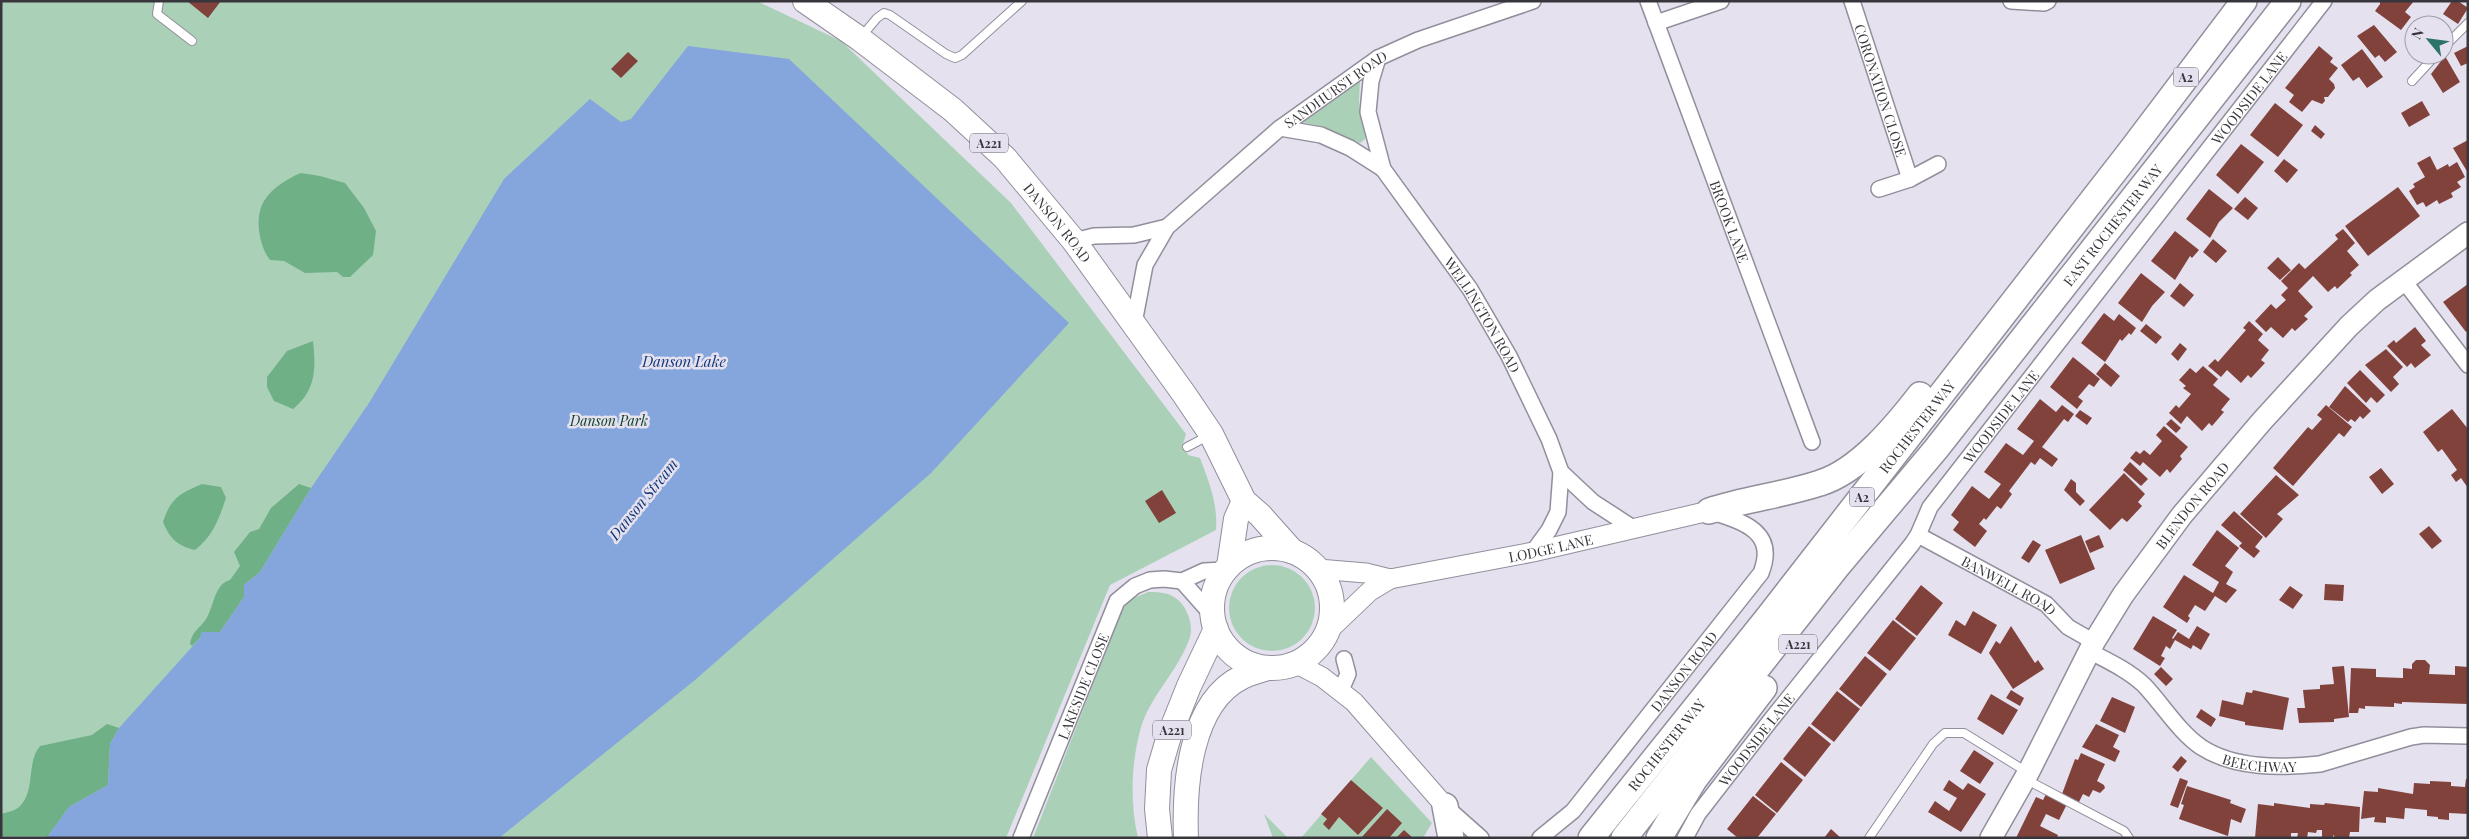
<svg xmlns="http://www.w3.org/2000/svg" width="2469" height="839" viewBox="0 0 2469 839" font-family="'Playfair Display',serif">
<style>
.green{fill:#aad1b7}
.forest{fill:#6fb087}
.water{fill:#85a5dd}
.building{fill:#82423c}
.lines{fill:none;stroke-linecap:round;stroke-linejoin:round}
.service-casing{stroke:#928e9b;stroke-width:10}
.minor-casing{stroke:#928e9b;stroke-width:18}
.tertiary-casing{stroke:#928e9b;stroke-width:21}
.secondary-casing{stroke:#928e9b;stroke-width:24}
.primary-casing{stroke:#928e9b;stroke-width:26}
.trunk-casing{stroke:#928e9b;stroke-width:28}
.service{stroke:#fff;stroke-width:8}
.minor{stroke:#fff;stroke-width:15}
.tertiary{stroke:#fff;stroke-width:19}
.secondary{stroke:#fff;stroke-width:21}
.primary{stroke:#fff;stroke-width:24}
.trunk{stroke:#fff;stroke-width:25}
.labels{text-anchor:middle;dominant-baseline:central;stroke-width:5;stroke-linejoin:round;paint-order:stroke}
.shield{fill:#e5e1ef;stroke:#6c6972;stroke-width:1}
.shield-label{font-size:12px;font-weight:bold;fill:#38363c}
.street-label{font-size:14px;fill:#38363c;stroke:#e5e1ef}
.park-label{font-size:14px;font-style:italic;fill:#0a3f24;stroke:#e5e1ef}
.water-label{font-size:15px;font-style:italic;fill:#113677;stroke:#e5e1ef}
</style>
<rect width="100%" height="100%" fill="#e5e1ef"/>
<!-- green -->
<path class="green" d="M1,1h756l84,40 170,162 175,231 -3,10 5,11 12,3c9,24 18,46 16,72l-106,55 -104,253h-1005z
M1360,80l-1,22 2,15 5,15 -1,7 -5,4 -40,-17 -18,-4 1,-4z
M1229 608a43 43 0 1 1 86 0a43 43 0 1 1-86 0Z
M1148,592c9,0 18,0 26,5 12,7 20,27 16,40 -11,34 -41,59 -50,94 -9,34 -10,73 -2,107h-105l89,-228 8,-10z
M1371,757l61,66 -9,15h-122z
M1264,814l24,24h-15z"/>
<!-- forest -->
<path class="forest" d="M301,173l19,3 25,7 19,25 12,23 -3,24 -23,22h-7l-6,-5 -32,1 -21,-12 -14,-1c-11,-14 -16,-43 -6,-59 8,-13 24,-23 37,-28z
M313,341c3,28 3,49 -20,68l-19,-8 -7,-14v-10l20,-26z
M202,484l19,3 5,11c-7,21 -13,38 -31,52 -17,-4 -25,-11 -32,-28 8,-24 16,-28 39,-38z
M299,484l12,4 -51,84 -16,13v12l-24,35h-18l-2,6 -8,8 -2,-2c3,-15 9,-14 16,-25 8,-12 8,-35 24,-39l10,-14 -6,-14 16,-20 9,-3 12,-21z
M107,724l12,4 -9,16 -2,41 -39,22 -21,29h-46l-1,-22c6,-2 14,-3 18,-7 17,-15 7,-45 21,-61l52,-11z"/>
<!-- water -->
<path class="water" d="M688,46l101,13 280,264 -138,150 -236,207 -196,158h-458l7,-2 21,-29 39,-22 2,-41 9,-16 81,-90 2,-6h18l24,-35v-12l16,-13 51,-84 58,-85 135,-224 86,-80 31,23 10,-3z"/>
<!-- building -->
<path class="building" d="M187,1h34l-13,17z
M2380,1h34l-9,11 6,5 -10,13 -26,-19 5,-7z
M2452,1h6l10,7 -10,16 -15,-10z
M2374,25l23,27 -12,10 -6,-7 -4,3 -18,-22z
M2319,46l14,12 -3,4 8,6 -9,11 5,5 1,4 -7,9h-4l1,4 -3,3 -10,-4 -10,12 -13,-10 5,-7 -9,-7z
M2468,46v17l-7,3 -7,-13z
M2362,49l21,28 -16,11 -8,-11 -6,4 -12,-16z
M628,52l10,9 -17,17 -10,-9z
M2445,56l15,26 -17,11 -12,-19z
M2422,101l8,14 -21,12 -8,-14z
M2275,103l28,22 -25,32 -28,-22z
M2315,125l10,9 -4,5 -10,-8z
M2468,140v33l-15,-25z
M2241,144l23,18 -26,32 -22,-19z
M2430,156l7,14 11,-6 1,3 8,-5 8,15 -8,5 4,5 -10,6 2,4 -14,7 -2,-4 -11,7 -3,-5 -6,3 -8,-14 6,-4 -2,-3 12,-7 -8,-14z
M2284,159l14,11 -11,13 -13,-12z
M2398,187l22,29 -52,40 -23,-30z
M2209,189l24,19 -14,14 -9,16 -24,-19z
M2245,197l13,11 -10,12 -14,-11z
M2343,229l12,14 -8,8 12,14 -9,8 2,2 -15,14 -2,-3 -7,6 -15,-16 -15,15 15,16 -9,9 4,3 -13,12 -3,-3 -9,10 -12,-11 -5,5 -11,-11 16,-17 5,5 10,-9 -5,-5 7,-7 -7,-7 18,-18 6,6 33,-30 -3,-4z
M2175,231l24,19 -7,8 -2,-2 -15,24 -24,-19z
M2213,239l14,12 -11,12 -13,-11z
M2278,257l13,13 -11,10 -13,-12z
M2141,273l24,19 -13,14 -10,16 -24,-19z
M2180,283l14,12 -10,12 -14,-11z
M2468,284v46l-2,2 -23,-30z
M2104,313l10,8 5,-7 17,14 -5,7 -2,-2 -7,8 -2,-2 -15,23 -24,-19z
M2249,321l14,13 -5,6 11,10 -8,10 4,3 -14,15 -3,-3 -7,8 -14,-13 -6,7 -13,-11 7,-7 3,3 28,-32 -3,-2z
M2146,324l16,13 -6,7 -16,-13z
M2415,327l11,14 -5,4 10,10 -16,13 -4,-5 -4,4 -20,-21 7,-6 2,3z
M2180,343l7,6 -9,12 -7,-7z
M2386,349l17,18 -10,10 6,7 -8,8 -26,-27z
M2073,357l27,22 -6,8 -5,-3 -11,13 5,4 -6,8 -27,-22z
M2105,363l15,13 -9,11 -15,-13z
M2203,366l15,13 -5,6 17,14 -9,11 3,2 -12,14 -3,-3 -7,8 -15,-15 -6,8 -12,-11 7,-8 3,3 12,-14 -8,-6 3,-2 -7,-6 11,-12 6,5z
M2360,370l25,25 -8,8 -6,-6 -5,6 -19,-20z
M2345,386l26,25 -8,8 -3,-3 -5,6 -4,-3 -3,3 -19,-15z
M2040,399l16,13 6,-7 12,9 -6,8 -4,-3 -22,28 16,12 -6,8 -12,-9 -5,7 -4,-3 -22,29 3,3 -11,15 -4,-3 -11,14 -2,-2 -5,6 8,7 -12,16 -22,-17 6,-8 -8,-7 21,-29 17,13 12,-15 -17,-12 22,-29 17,12 11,-14 -17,-12z
M2326,405l26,22 -8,10 -5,-4 -46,53 -20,-18 35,-41 4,3 10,-11 -5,-4z
M2452,409l16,20v59l-7,-10 -5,4 -5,-7 6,-5 -15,-21 -4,3 -15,-20z
M2080,410l12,8 -5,7 -12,-9z
M2171,419l10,9 -5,5 -10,-9z
M2164,426l24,21 -8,9 2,3 -12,14 -3,-4 -7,8 -17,-15 -3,4 -10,-8 6,-7 4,3 4,-4 6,5 12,-14 -6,-6z
M2130,462l18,17 -7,7 -18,-16z
M2381,468l13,16 -12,10 -13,-17z
M2124,473l21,21 -7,8 4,4 -15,16 -5,-4 -12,12 -21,-20z
M2276,475l23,20 -22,19 6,5 -17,19 -26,-24z
M2071,479l5,4v9l9,9 -5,5 -16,-16z
M1162,490l14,23 -17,10 -14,-22z
M2234,511l29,26 -8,10 5,4 -6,7 -15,-12 3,-3 -21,-18z
M2429,526l13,15 -10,8 -13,-15z
M2217,530l22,18 -14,18 8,6 -7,12 11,6 -11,13 -11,-7 -10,15 -10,-6 -7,11 2,2 -3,5 -24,-16 21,-32 29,18 6,-11 -27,-17z
M2081,535l14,34 -35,15 -15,-34z
M2099,535l5,12 -14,6 -5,-12z
M2033,540l8,5 -12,18 -8,-5z
M2325,584l19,1 -1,16 -19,-1z
M1921,585l22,18 -26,33 -22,-17z
M2290,586l13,9 -10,14 -14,-9z
M1973,611l24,14 -16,29 -33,-19 8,-15 9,6z
M2153,616l24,14 -5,8 1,1 5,-7 11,7 8,-13 13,8 -9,16 -8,-5 -2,4 -16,-9 -5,9 -4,-3 -5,10 4,2 -5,8 -27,-17z
M1893,620l23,18 -26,33 -23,-18z
M2011,626l24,37 3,-3 6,9 -31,20 -24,-36 7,-12 4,3z
M1865,656l22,18 -26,33 -22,-18z
M2416,660h9l5,5 -1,9 26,1v-9l13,1v37l-66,-2v2l-8,-1v4l-29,-1v3l-6,-1 -1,5h-9l2,-45 25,1v8l27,1v-10l9,1v-5z
M2344,666l5,51 -15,2v3l-35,1 -2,-15h8l-2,-18 17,-1v-4l14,-1 -2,-17z
M2161,667l12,12 -7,7 -12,-12z
M2011,690l13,8 -4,8 -14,-8z
M2253,690l36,8 -6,32 -38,-5v-3l-26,-6 3,-16 21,5 3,-13 6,1z
M1837,691l23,18 -26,33 -23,-18z
M1991,694l27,16 -15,25 -26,-16z
M2112,697l23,10 -10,26 -25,-12z
M2201,709l15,10 -5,8 -15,-10z
M2096,724l23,11 -6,12 7,4 -5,11 -33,-15z
M1809,726l22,18 -26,33 -22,-18z
M1974,750l20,13 -14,21 -20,-13z
M2081,753l24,11 -8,17 7,4 1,3 -5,5 -7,-3 -4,7 -6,-3 -4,8 -17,-8 13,-35 3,1z
M2181,756l6,5 -9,11 -6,-5z
M1781,762l22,18 -26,33 -22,-18z
M2180,778l8,3 -10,27 -8,-3z
M2466,779h2v35l-19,-1v7l-11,-1v-2l-11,-1v-6l-22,-2 -1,11 -18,-2v6l-12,-1 1,-5 -14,2 3,-28 14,1v-4l35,6 1,-11 16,1v-3l21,1v4l14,1z
M1351,780l32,28 -25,27 -19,-18 -10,13 -6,-6 4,-5 -6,-5z
M1949,780l14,10 5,-7 18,11 -25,38 -33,-20 7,-11 14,10 8,-13 -14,-8z
M2187,786l44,14 -1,3 16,6 -5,14 -10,-4 -3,17 -49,-17 5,-14 -3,-1z
M2046,794l21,10 -8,16 -13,-6 -6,12 18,9 -1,3h-41l20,-41 7,3z
M1753,796l23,18 -19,24h-19l-11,-9z
M2274,803l36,5v-4l14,1 1,-2 35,4 -1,25h-9l-1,6h-13l-3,-3v3h-11v-8h-5l-1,3 -8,-1 -1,6h-10l1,-5h-7v5h-36l3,-34 16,2z
M1387,809l15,14 -13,15h-28z
M1831,829l10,9h-17z
M1404,830l9,8h-17z"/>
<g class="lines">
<!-- service casing -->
<g class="service-casing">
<path id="service" d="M159,1l-2,13 35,27
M861,37l16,-19 7,-5 6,2 56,39 9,4 7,-3 60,-54
M2444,47l24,-24
M2412,81l24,-26
M1187,447l23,-12
M2027,780l97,51 5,7
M1869,838l64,-94 12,-11h19l63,39"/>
</g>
<!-- minor casing -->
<g class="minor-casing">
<g id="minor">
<path id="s1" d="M1648,1l164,441"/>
<path id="s2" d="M1852,1l58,178"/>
<path d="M2011,1l33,2 4,-2"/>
<path d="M1656,23l65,-22"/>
<path id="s3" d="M1378,58l-7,23 -3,31 15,57 87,120 39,67 40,83 12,33 -3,40 -9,18 -16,22"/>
<path d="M1280,128l41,7 29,13 33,21"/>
<path d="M1879,189l31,-10 28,-15"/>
<path d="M1074,241l20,-5 40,-1 33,-8"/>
<path d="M2404,281l64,84"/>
<path id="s4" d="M1134,323l11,-58 22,-38 113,-99 98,-70 40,-18 115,-39"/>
<path d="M1561,472l32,30 40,26"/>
<path id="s5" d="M1918,535l128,69 22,23 26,15"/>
<path d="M1182,581l31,35"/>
<path id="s6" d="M2089,651c19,10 39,19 55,34 19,20 35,47 57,62 34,22 80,21 119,17l91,-27 13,-2 44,1"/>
<path d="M1341,690l7,-16 -4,-15"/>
<path d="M1445,806l36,32"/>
<path id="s7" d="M1021,838l96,-237 18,-15 15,-6 14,-1 18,2 22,-10 21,-1"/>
<path id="s8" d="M1540,838l33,-27 188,-238c16,-41 -17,-51 -49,-61"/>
<path id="s9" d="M1685,838l13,-24 72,-93 142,-177 6,-9 12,-28 394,-506"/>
</g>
</g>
<!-- tertiary casing -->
<g class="tertiary-casing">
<g id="tertiary">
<path d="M1318,569l48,4 24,6"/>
<path id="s10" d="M1328,631l42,-40 20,-12 143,-27 176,-41"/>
<path d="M1297,664l25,13 32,25 91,104"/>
</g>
</g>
<!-- secondary casing -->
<g class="secondary-casing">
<g id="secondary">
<path id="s11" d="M1991,838l37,-65 66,-131 29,-47 59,-80 80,-94 87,-95 28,-26 91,-67"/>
</g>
</g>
<!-- primary casing -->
<g class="primary-casing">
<g id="primary">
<path id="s12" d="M805,1l55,38 93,71 52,48 69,83 110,153 27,40 33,67 16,14 32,36"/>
<circle cx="1272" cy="608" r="60"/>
<path d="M1229,566l7,-47 8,-18"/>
<path d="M1160,838l-3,-29 2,-39 10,-34 20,-50 27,-57"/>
<path d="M1186,838c-2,-51 3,-135 56,-161 7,-4 17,-6 25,-9"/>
</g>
</g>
<!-- trunk casing -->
<g class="trunk-casing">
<g id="trunk">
<path d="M1709,511c36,-12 75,-16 111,-28 39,-12 76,-57 100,-88"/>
<path d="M1445,806l6,32"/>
<path id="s13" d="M1591,838l178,-222 360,-463 115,-152"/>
<path id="s14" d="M1624,838l212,-270 100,-119 352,-448"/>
<path d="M1659,838l35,-58 70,-92"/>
</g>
</g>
<!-- service -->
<use href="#service" class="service"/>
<!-- minor -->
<use href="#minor" class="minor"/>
<!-- tertiary -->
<use href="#tertiary" class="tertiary"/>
<!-- secondary -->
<use href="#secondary" class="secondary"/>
<!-- primary -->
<use href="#primary" class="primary"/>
<!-- trunk -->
<use href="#trunk" class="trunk"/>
</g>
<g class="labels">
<!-- shield labels -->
<g class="shield">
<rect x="2173.5" y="67.5" width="25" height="19" rx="4"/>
<rect x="970" y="133.5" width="38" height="19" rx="4"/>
<rect x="1849.5" y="487.5" width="25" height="19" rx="4"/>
<rect x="1779" y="634.5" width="38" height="19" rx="4"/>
<rect x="1153" y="720.5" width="38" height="19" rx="4"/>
</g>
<g class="shield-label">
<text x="2186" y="77">A2</text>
<text x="989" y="143">A221</text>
<text x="1862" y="497">A2</text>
<text x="1798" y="644">A221</text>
<text x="1172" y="730">A221</text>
</g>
<!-- street labels -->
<g class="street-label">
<text stroke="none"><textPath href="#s4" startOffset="321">SANDHURST ROAD</textPath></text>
<text stroke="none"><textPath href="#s2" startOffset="94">CORONATION CLOSE</textPath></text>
<text stroke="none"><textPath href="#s9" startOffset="932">WOODSIDE LANE</textPath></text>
<text stroke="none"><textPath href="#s12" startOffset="338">DANSON ROAD</textPath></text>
<text stroke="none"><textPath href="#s1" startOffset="235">BROOK LANE</textPath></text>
<text stroke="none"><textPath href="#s14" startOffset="784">EAST ROCHESTER WAY</textPath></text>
<text stroke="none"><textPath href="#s3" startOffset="291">WELLINGTON ROAD</textPath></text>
<text stroke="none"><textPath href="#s9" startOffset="528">WOODSIDE LANE</textPath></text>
<text stroke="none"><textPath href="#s13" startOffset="525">ROCHESTER WAY</textPath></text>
<text stroke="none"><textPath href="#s11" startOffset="390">BLENDON ROAD</textPath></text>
<text stroke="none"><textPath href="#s10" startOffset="245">LODGE LANE</textPath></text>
<text stroke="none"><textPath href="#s5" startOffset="104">BANWELL ROAD</textPath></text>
<text stroke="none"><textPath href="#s8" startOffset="221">DANSON ROAD</textPath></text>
<text stroke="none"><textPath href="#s7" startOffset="164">LAKESIDE CLOSE</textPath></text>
<text stroke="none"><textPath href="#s9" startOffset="122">WOODSIDE LANE</textPath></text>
<text stroke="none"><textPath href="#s13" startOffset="120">ROCHESTER WAY</textPath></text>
<text stroke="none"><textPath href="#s6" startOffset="211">BEECHWAY</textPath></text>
</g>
<!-- park labels -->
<g class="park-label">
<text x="609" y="420">Danson Park</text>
</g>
<!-- water labels -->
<g class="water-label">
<text x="684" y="361">Danson Lake</text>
<text transform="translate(643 499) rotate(-51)">Danson Stream</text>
</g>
</g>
<!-- border -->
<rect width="2469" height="839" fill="none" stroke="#38363c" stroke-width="5"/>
<!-- north arrow -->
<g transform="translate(2429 40) rotate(299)"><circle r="24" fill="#e5e1ef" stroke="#a09da7"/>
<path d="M0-4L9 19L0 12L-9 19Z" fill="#2d736a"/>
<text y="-8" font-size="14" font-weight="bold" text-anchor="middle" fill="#38363c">N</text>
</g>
</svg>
